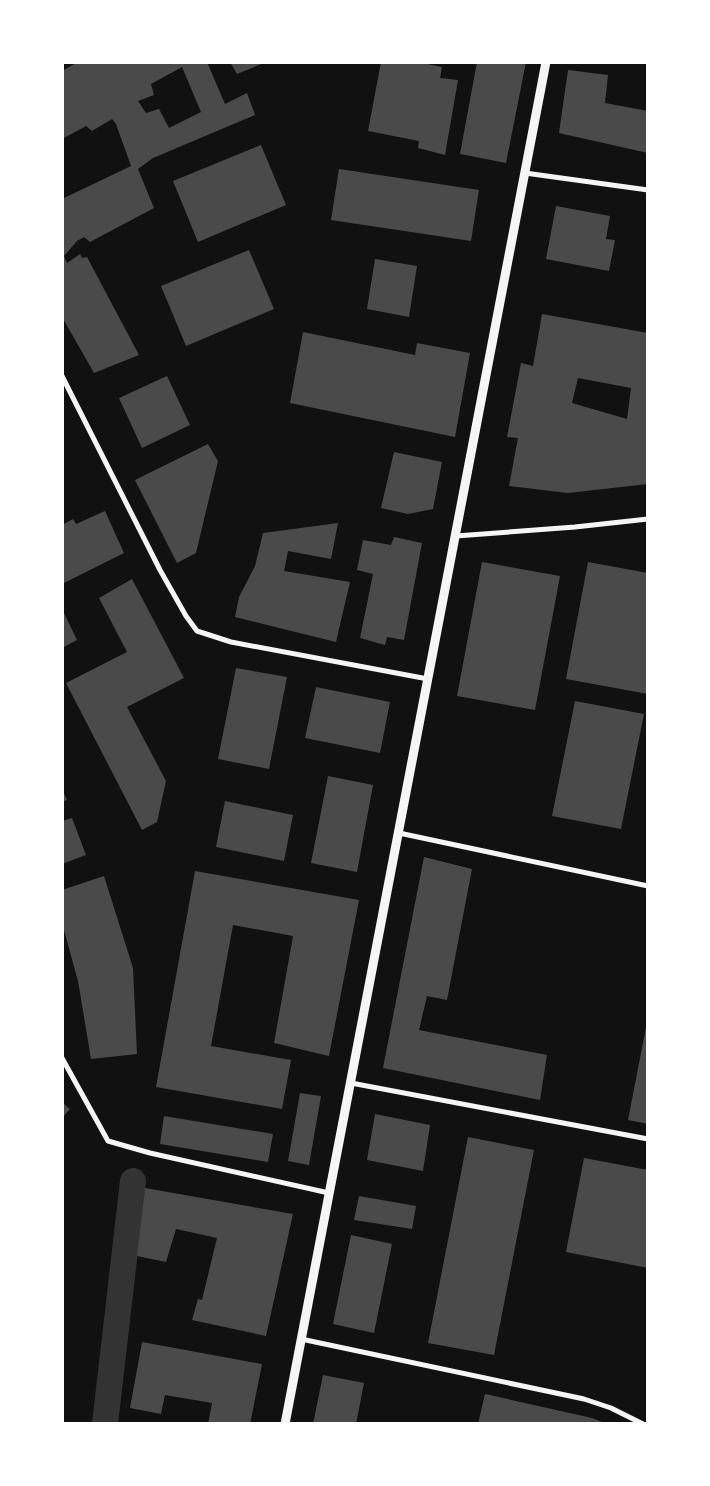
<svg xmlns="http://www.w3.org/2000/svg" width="710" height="1486" viewBox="0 0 710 1486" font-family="Ubuntu,sans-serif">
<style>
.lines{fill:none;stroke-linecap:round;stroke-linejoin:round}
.canal{stroke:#333;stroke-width:26}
.building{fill:#4a4a4a;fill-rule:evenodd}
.minor{stroke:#f5f5f5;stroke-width:5}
.tertiary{stroke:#f5f5f5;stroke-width:9}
</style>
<rect width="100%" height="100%" fill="#111"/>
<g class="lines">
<!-- canal -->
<path class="canal" d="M105,1424l28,-243"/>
</g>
<!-- building -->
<path class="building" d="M78,62h129l18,42 22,-11 8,22 -102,43 -15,11 16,39 -64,34 -6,-5 -7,4 -13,15 3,7 13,-9 2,4 5,-1 52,98 -45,18 -32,-56v-118l69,-33 -15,-42 -4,-5 -20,12 -6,-5 -24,13v-68zM182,67l19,45 -32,16 -10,-19 -13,4 -8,-12 16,-6 -3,-11z
M230,62h36l-29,12z
M381,62h36l25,5 -2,11 18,2 -13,75 -27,-7 1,-7 -51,-10z
M477,62h49l-20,101 -46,-9z
M568,70l40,5 -3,28 43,8v42l-89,-20z
M261,145l25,60 -88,37 -25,-61z
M339,169l140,21 -8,51 -140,-21z
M556,206l54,10 -4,23 9,1 -6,31 -63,-12z
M249,250l25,59 -88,37 -25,-60z
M375,259l42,7 -8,51 -42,-8z
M542,314l106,19v151l-80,9 -59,-7 9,-48 -11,-1 14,-74 12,3zM578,378l53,10 -4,31 -55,-16z
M303,332l112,23 2,-12 53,10 -15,84 -165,-34z
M167,376l23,49 -48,23 -23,-50z
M208,444l10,17 -22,92 -19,10 -42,-83z
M394,452l48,10 -9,47 -25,5 -27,-6z
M105,511l19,42 -62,31v-59l11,-6 3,5z
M338,523l-7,36 -43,-8 -4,20 66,11 -14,60 -101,-25 4,-20 16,-31 8,-33z
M394,537l28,6 -18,97 -17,-3 -2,8 -25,-7 13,-64 -16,-4 6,-30 28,5z
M482,562l78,14 -25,134 -78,-14z
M588,562l60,11v121l-82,-15z
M132,579l52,99 -57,29 39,74 -9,41 -15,8 -76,-147 61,-31 -28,-54z
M62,609l15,31 -15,8z
M236,668l51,9 -18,92 -51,-10z
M316,687l74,15 -10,51 -75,-15z
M575,701l69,13 -23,115 -69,-13z
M328,776l45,9 -16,87 -46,-9z
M62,789l5,11 -5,2z
M225,801l68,14 -9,46 -68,-14z
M72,818l14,37 -24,9v-43z
M424,857l48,12 -25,131 -20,-4 -8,34 128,25 -7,45 -157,-32z
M195,871l164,29 -30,156 -55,-13 19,-107 -60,-11 -22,121 80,14 -9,49 -126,-22z
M104,876l29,92 4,86 -46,5 -13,-78 -16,-58v-33z
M647,1022h1v102l-20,-4z
M300,1093l21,3 -12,69 -21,-4z
M62,1102l8,7 -8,9z
M375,1114l55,11 -7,46 -56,-11z
M164,1116l109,18 -5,28 -108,-18z
M468,1137l66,13 -40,205 -66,-12z
M584,1158l64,12v98l-82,-16z
M145,1188l148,26 -27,122 -74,-16 6,-21 4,1 15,-62 -41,-9 -10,33 -29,-6z
M359,1196l57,10 -4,23 -58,-9z
M351,1235l41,9 -18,89 -41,-9z
M142,1342l120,22 -12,60h-42l4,-21 -47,-8 -4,19 -31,-6z
M323,1375l41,8 -8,41h-43z
M485,1394l107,24 15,6h-129z"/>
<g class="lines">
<!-- minor -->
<path class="minor" d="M525,173l123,17
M62,376l98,194 26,46 11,15 34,11 197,37
M456,536l119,-9 73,-8
M399,833l249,53
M62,1058l46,83 42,12 179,40
M351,1083l297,56
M301,1339l283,60 27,9 32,16"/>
<!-- tertiary -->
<path class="tertiary" d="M285,1424l261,-1362"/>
</g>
<!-- border -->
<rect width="710" height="1486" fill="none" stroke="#ffffff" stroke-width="128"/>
</svg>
